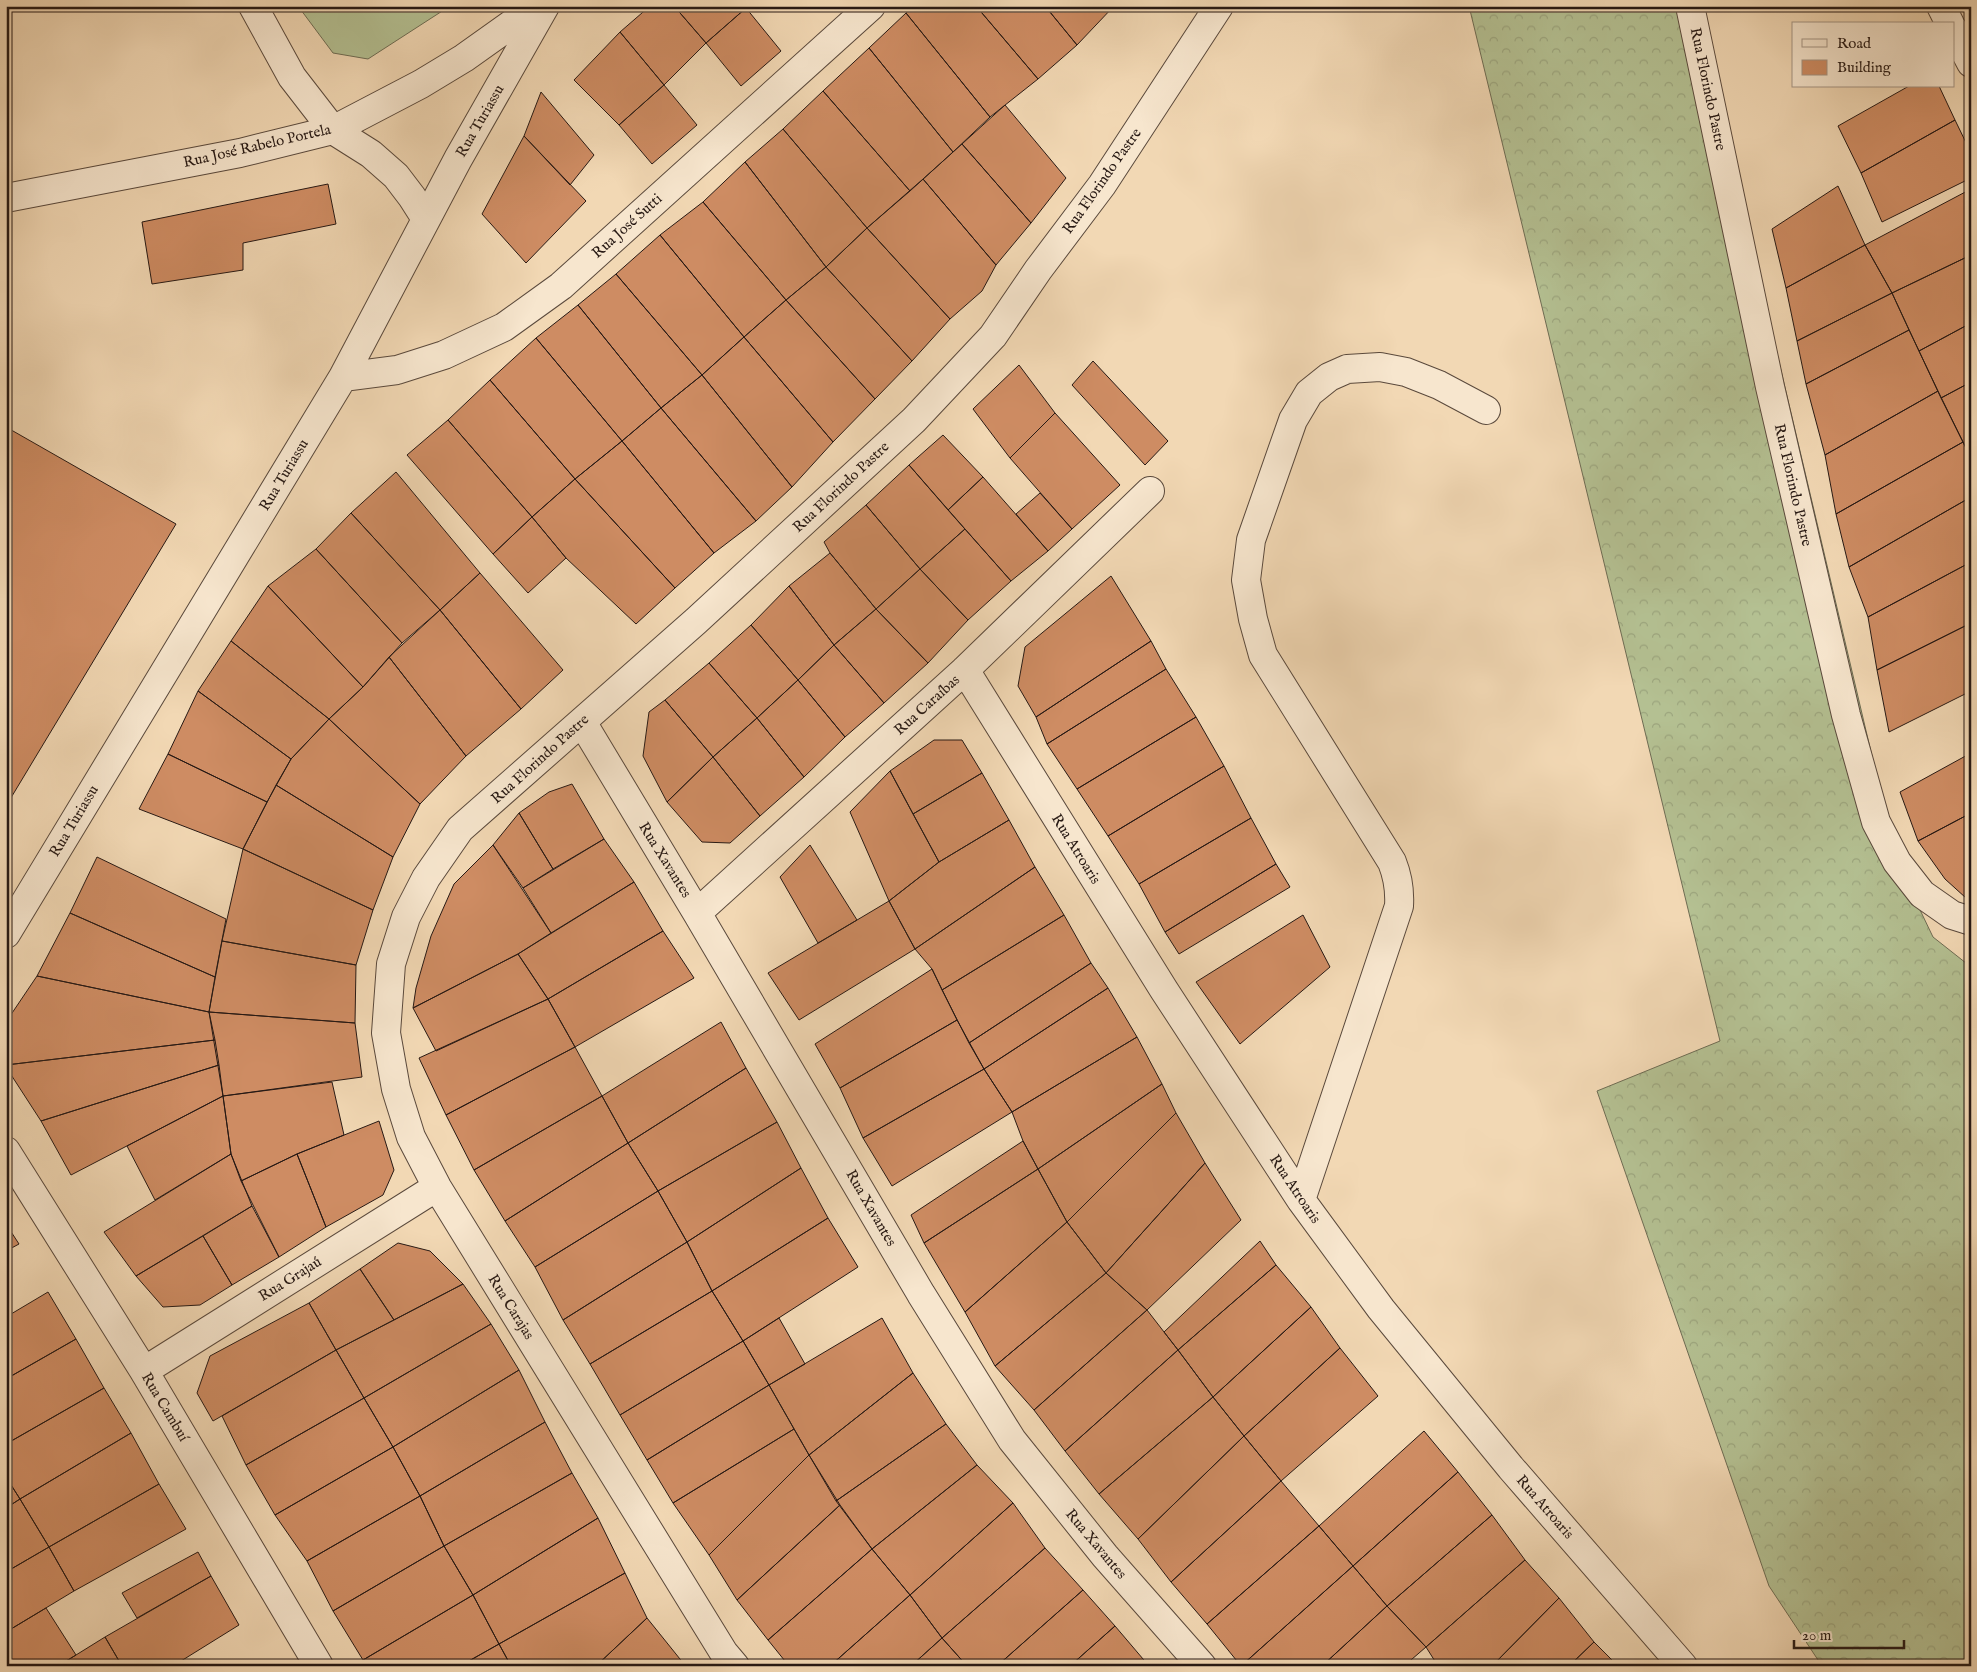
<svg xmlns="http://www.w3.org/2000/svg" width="1977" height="1672" viewBox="0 0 1977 1672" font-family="'IM FELL English',serif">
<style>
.grass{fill:#b4c092;stroke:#6e6c53}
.forest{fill:url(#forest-crowns);stroke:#6e6c53}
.building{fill:#ce8c63;stroke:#271914}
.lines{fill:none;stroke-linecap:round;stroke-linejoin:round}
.minor-casing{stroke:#5a493c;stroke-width:30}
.minor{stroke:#f7e6ce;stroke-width:28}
.labels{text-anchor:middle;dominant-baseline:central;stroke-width:4.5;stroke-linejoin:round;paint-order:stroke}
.street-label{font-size:15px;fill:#271914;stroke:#f7e6ce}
</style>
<defs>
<pattern id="forest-crowns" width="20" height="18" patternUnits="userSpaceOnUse" patternTransform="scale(1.25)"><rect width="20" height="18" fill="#b4c092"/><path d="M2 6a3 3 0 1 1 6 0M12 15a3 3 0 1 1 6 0" fill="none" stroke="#9ba47d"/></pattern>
</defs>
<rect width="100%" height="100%" fill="#f2d8b4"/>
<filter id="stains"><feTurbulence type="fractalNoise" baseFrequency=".004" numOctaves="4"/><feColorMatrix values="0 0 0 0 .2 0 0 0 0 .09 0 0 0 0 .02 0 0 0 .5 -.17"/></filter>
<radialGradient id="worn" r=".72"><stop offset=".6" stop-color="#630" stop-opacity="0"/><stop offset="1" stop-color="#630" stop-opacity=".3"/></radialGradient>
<!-- grass -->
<path class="grass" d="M298,6h152l-82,53 -35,-6z"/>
<!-- forest -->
<path class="forest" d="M1469,6h226l202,856 36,75 38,30v699h-149l-53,-80 -172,-495 123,-50z"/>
<!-- building -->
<path class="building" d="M650,6h24l32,37 -42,42 -44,-53z
M674,6h71l1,2 -40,35z
M914,6h62l62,73 -48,38 -84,-104z
M976,6h69l32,39 -39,34z
M1045,6h69l-37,39z
M746,8l35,43 -40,35 -35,-43z
M906,13l84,104 -37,35 -84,-104z
M620,32l44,53 -45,40 -45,-45z
M869,48l84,104 -43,39 -87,-100z
M664,85l33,40 -45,39 -33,-39z
M1909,86h30l16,34 -94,53 -23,-47z
M823,91l87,100 -43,37 -84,-99z
M541,92l53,63 -24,30 -46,-49z
M1005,105l61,73 -35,45 -69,-79z
M1955,120l16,33v25l-89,44 -21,-49z
M783,129l84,99 -41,39 -81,-105z
M524,136l62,65 -60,62 -44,-49z
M962,144l69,79 -35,42 -73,-86z
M745,162l81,105 -40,33 -83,-98z
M923,179l73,86 -14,26 -32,28 -83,-91z
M328,184l8,40 -93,19v27l-91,14 -10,-62z
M1838,186l27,59 -79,43 -14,-59z
M1971,189v66l-79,38 -27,-48z
M703,202l83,98 -42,37 -84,-102z
M867,228l83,91 -38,42 -86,-94z
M660,235l84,102 -42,38 -86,-101z
M1865,245l27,48 -95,48 -11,-53z
M1971,255v68l-52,28 -27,-58z
M826,267l86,94 -37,38 -89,-99z
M616,274l86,101 -41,33 -83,-103z
M1892,293l17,37 -103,54 -9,-43z
M786,300l89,99 -42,43 -89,-105z
M578,305l83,103 -39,33 -86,-103z
M1971,323v59l-30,16 -22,-47z
M1909,330l29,61 -113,64 -19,-71z
M744,337l89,105 -41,45 -90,-112z
M536,338l86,103 -47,38 -85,-99z
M1093,361l75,80 -23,24 -73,-80z
M1019,365l36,48 -45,45 -37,-49z
M702,375l90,112 -36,34 -95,-113z
M490,380l85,99 -43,38 -84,-97z
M1971,382v66l-4,2 -26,-52z
M1938,391l25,51 -127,72 -11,-59z
M661,408l95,113 -42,32 -92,-112z
M1055,413l65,72 -48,44 -62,-71z
M448,420l84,97 -39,37 -86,-99z
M6,427l170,97 -170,282z
M943,435l40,42 -35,33 -39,-45z
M622,441l92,112 -39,35 -100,-109z
M1963,442l8,16v39l-122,70 -13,-53z
M909,465l56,64 -45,40 -54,-64z
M396,472l84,101 -40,37 -89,-97z
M983,477l65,74 -37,30 -63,-71z
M575,479l100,109 -39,36 -70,-66 -34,-41z
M1040,493l32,36 -24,22 -32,-37z
M1971,497v65l-103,55 -19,-50z
M866,505l54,64 -44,40 -46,-56 -6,-11z
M351,513l89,97 -38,33 -86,-94z
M532,517l34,41 -38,35 -35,-39z
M965,529l46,52 -43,39 -48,-51z
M316,549l86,94 -39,44 -95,-101z
M830,553l46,56 -42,36 -45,-59z
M1971,562v61l-94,47 -9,-53z
M920,569l48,51 -40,43 -52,-54z
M480,573l83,97 -42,39 -81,-99z
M1111,576l40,65 -115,76 -18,-31 7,-39z
M268,586l95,101 -34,32 -98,-78z
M789,586l45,59 -36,35 -47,-55z
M876,609l52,54 -44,40 -50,-58z
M440,610l81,99 -55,47 -77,-99z
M1971,623v68l-82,41 -12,-62z
M751,625l47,55 -41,38 -48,-55z
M231,641l98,78 -38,40 -93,-68z
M1151,641l15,28 -119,75 -11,-27z
M834,645l50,58 -39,34 -47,-57z
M389,657l77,99 -46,48 -91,-85 34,-32z
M709,663l48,55 -44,39 -48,-57z
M1166,669l30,48 -119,72 -30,-45z
M798,680l47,57 -41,40 -47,-59z
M198,691l93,68 -24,43 -99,-48z
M665,700l48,57 -46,45 -24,-46 6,-44z
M1196,717l28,49 -116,70 -31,-47z
M757,718l47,59 -44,39 -47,-59z
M329,719l91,85 -27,53 -117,-72 15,-26z
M934,740h28l20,33 -69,41 -23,-43z
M1971,753v60l-53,28 -18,-49z
M168,754l99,48 -24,47 -104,-40z
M713,757l47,59 -30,27 -28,-1 -35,-40z
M1224,766l27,52 -112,66 -31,-48z
M890,771l49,91 -50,39 -39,-89z
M982,773l27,47 -70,42 -26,-48z
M572,784l32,55 -51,30 -34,-56 30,-21z
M276,785l117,72 -20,53 -130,-61z
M519,813l34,56 -30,19 -30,-43z
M1971,813v86l-5,-1 -21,-19 -27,-38z
M1251,818l25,46 -111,68 -26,-48z
M1009,820l26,47 -120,82 -26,-48 50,-39z
M604,839l30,43 -83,51 -28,-45z
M493,845l58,88 -33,21 -105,54 3,-20 15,-52 23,-52z
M810,845l47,75 -39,23 -38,-66z
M243,849l130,61 -17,55 -134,-24z
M97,857l129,62 -11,58 -145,-64z
M1276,864l14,23 -111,67 -14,-22z
M1035,867l29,48 -122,75 -10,-21 -17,-20z
M634,882l29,49 -115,68 -30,-45z
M889,901l26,48 -116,71 -31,-47z
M70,913l145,64 -6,35 -172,-36z
M1064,915l27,48 -122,80 -27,-53z
M1303,915l27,52 -90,77 -44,-62z
M663,931l31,47 -119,69 -27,-48z
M222,941l134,24 -1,58 -146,-11z
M518,954l30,45 -112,52 -23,-43z
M1091,963l17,25 -124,81 -15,-26z
M932,969l25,51 -117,68 -25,-44z
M37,976l172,36 6,28 -209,25v-43z
M1108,988l29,49 -125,75 -28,-43z
M548,999l27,48 -129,68 -27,-57z
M209,1012l146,11 7,54 -139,19z
M957,1020l27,49 -121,69 -23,-50z
M721,1022l25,46 -118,75 -26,-47z
M1137,1037l25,47 -124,85 -15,-28 -11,-29z
M215,1040l4,25 -178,56 -35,-54v-2z
M575,1047l27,49 -128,74 -28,-55z
M219,1065l4,31 -152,79 -30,-54z
M746,1068l31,54 -119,69 -30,-48z
M984,1069l28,43 -120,74 -29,-48z
M332,1082l12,53 -47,19 -56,27 -10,-27 -8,-58z
M1162,1084l14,29 -109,109 -29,-53z
M223,1096l8,58 -76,46 -28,-54z
M602,1096l26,47 -123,78 -31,-51z
M1176,1113l29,50 -99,110 -39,-51z
M379,1121l15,49 -11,25 -57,32 -29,-73z
M777,1122l24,46 -114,74 -29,-51z
M1023,1141l15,28 -114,74 -13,-28z
M628,1143l30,48 -123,76 -30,-46z
M231,1154l21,52 -116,70 -32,-44z
M297,1154l29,73 -47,30 -38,-76z
M1205,1163l36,57 -94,90 -41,-37z
M801,1168l27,50 -116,73 -25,-49z
M1038,1169l29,53 -102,90 -41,-69z
M658,1191l29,51 -124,78 -28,-53z
M252,1206l27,51 -47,28 -29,-49z
M828,1218l30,49 -115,74 -31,-50z
M1067,1222l39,51 -111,93 -30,-54z
M6,1224l13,20 -13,7z
M203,1236l29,49 -32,20 -37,2 -27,-31z
M1260,1241l16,24 -98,85 -14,-18z
M687,1242l25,49 -122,73 -27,-44z
M398,1243l32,8 33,33 -69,36 -34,-51z
M1276,1265l35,42 -98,90 -35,-47z
M360,1269l34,51 -58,30 -27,-47z
M1106,1273l41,37 -113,100 -39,-44z
M463,1284l28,40 -127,74 -28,-48z
M712,1291l31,50 -123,74 -30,-51z
M48,1292l28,47 -70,40v-62z
M309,1303l27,47 -123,71 -16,-28 13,-37z
M1311,1307l29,41 -96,88 -31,-39z
M1147,1310l31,40 -113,101 -31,-41z
M779,1318l26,46 -36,21 -26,-44z
M882,1318l31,55 -104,82 -40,-70z
M491,1324l28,46 -126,77 -29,-49z
M76,1339l28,49 -98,56v-65z
M743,1341l26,44 -122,75 -27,-45z
M1340,1348l38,48 -97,85 -37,-45z
M336,1350l28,48 -118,67 -24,-49z
M1178,1350l35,47 -114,97 -34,-43z
M519,1370l26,52 -125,74 -27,-49z
M913,1373l33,51 -110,77 -27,-46z
M769,1385l25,44 -121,74 -26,-43z
M104,1388l27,45 -111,66 -14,-22v-33z
M1213,1397l31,39 -106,103 -39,-45z
M364,1398l29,49 -118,68 -29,-50z
M545,1422l27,51 -128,73 -24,-50z
M946,1424l31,41 -105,84 -36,-48z
M794,1429l15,26 -100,100 -36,-52z
M1424,1431l34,41 -105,94 -34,-40z
M131,1433l28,51 -110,63 -29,-48z
M1244,1436l37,45 -110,101 -33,-43z
M393,1447l27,49 -113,65 -32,-46z
M809,1455l31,50 -103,95 -28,-45z
M977,1465l36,38 -103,92 -38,-46z
M1458,1472l34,43 -105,91 -34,-40z
M572,1473l26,45 -125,77 -29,-49z
M6,1477l14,22 -14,9z
M1281,1481l38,45 -112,98 -36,-42z
M159,1484l27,45 -112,62 -25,-44z
M420,1496l24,50 -111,65 -26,-50z
M20,1499l29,48 -43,25v-64z
M1013,1503l32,45 -103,90 -32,-43z
M840,1505l32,44 -104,91 -31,-40z
M1492,1515l33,45 -99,87 -39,-41z
M598,1518l27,55 -126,71 -26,-49z
M1319,1526l34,40 -112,100 -34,-42z
M444,1546l29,49 -110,65 -30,-49z
M49,1547l25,44 -68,41v-60z
M1045,1548l38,42 -86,76h-30l-25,-28z
M872,1549l38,46 -80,71h-41l-21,-26z
M198,1552l13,24 -74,42 -15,-25z
M1525,1560l34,38 -67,68h-54l-12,-19z
M1353,1566l34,40 -65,60h-81z
M625,1573l22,45 -51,48h-85l-12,-22z
M211,1576l28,49 -66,41h-51l-17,-29z
M1083,1590l32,36 -45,40h-73z
M473,1595l26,49 -39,22h-95l-2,-6z
M910,1595l32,43 -31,28h-81z
M1559,1598l35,44 -25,24h-77z
M1387,1606l39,41 -22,19h-82z
M46,1608l30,47 -18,11h-52v-34z
M647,1618l37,46 -88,2z
M1115,1626l34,40h-79z
M105,1637l17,29h-64l18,-11z
M942,1638l25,28h-56z
M1594,1642l20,20 -4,4h-41z
M499,1644l12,22h-51z"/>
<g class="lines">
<!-- minor casing -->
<g class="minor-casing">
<path id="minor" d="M253,6l39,71 41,53 38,24 25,22 16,21 14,22
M1690,6l80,381 76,328 30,107 21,40 25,32 30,21 19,6
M1941,6l9,18
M1953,29l18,34
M6,198l234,-45 93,-23 88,-46 43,-26 73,-52
M343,377l54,-7 47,-15 60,-28 57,-41 310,-280
M965,670l199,320 137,210 80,109 130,159 172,198
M582,722l115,191 224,381 91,146 93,116 97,110
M697,913l268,-243 185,-179
M6,934l337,-557 115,-218 87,-153
M6,1151l138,220 175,295
M1301,1200l98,-294c1,-16 -1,-29 -7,-44l-129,-207 -10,-36 -7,-39 5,-40 42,-120 16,-27 20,-16 18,-8 33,-2 26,5 33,13 47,25
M144,1371l293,-184
M735,1666l-11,-13 -287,-466 -26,-50 -15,-48 -10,-56 5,-69 15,-47 20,-39 34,-49 236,-208 218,-201 79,-84 45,-66 64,-85 117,-179"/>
</g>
<!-- minor -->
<use href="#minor" class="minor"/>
</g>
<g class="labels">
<!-- street labels -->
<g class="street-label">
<text transform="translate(1708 89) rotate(78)">Rua Florindo Pastre</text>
<text transform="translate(480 121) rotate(-60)">Rua Turiassu</text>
<text transform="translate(257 146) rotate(-13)">Rua José Rabelo Portela</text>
<text transform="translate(1102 181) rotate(-55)">Rua Florindo Pastre</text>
<text transform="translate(627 226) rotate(-42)">Rua José Sutti</text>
<text transform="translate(284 475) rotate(-59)">Rua Turiassu</text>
<text transform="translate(1793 485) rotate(77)">Rua Florindo Pastre</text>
<text transform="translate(841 487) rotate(-43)">Rua Florindo Pastre</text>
<text transform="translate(927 705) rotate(-42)">Rua Caraíbas</text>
<text transform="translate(540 759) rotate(-42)">Rua Florindo Pastre</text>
<text transform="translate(74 821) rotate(-59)">Rua Turiassu</text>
<text transform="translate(1076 849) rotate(58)">Rua Atroaris</text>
<text transform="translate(665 860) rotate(58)">Rua Xavantes</text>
<text transform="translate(1295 1189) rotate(56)">Rua Atroaris</text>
<text transform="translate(871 1208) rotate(60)">Rua Xavantes</text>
<text transform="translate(290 1279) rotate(-32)">Rua Grajaú</text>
<text transform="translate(511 1307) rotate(58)">Rua Carajas</text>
<text transform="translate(165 1407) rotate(59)">Rua Cambuí</text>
<text transform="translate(1545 1507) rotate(49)">Rua Atroaris</text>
<text transform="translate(1096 1544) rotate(50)">Rua Xavantes</text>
</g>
</g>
<!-- margin -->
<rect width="1977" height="1672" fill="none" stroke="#f2d8b4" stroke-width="25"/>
<rect x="8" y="8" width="1962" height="1657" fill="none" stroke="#271914" stroke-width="2.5"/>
<rect x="12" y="12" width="1952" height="1647" fill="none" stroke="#271914"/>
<!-- legend -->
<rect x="1792" y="22" width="162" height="65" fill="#f7e6ce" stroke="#a49484"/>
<rect x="1802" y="39" width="25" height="8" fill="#f7e6ce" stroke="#a49484"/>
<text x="1837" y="48" font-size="15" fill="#271914">Road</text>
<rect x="1802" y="60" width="25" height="15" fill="#ce8c63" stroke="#a49484"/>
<text x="1837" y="72" font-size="15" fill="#271914">Building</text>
<!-- scale -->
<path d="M1794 1640v8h110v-8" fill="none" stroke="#271914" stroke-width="2.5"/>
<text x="1802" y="1640" font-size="15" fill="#271914" stroke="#f7e6ce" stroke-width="4" paint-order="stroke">20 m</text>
<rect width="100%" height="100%" filter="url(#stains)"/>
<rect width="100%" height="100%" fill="url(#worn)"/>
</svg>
